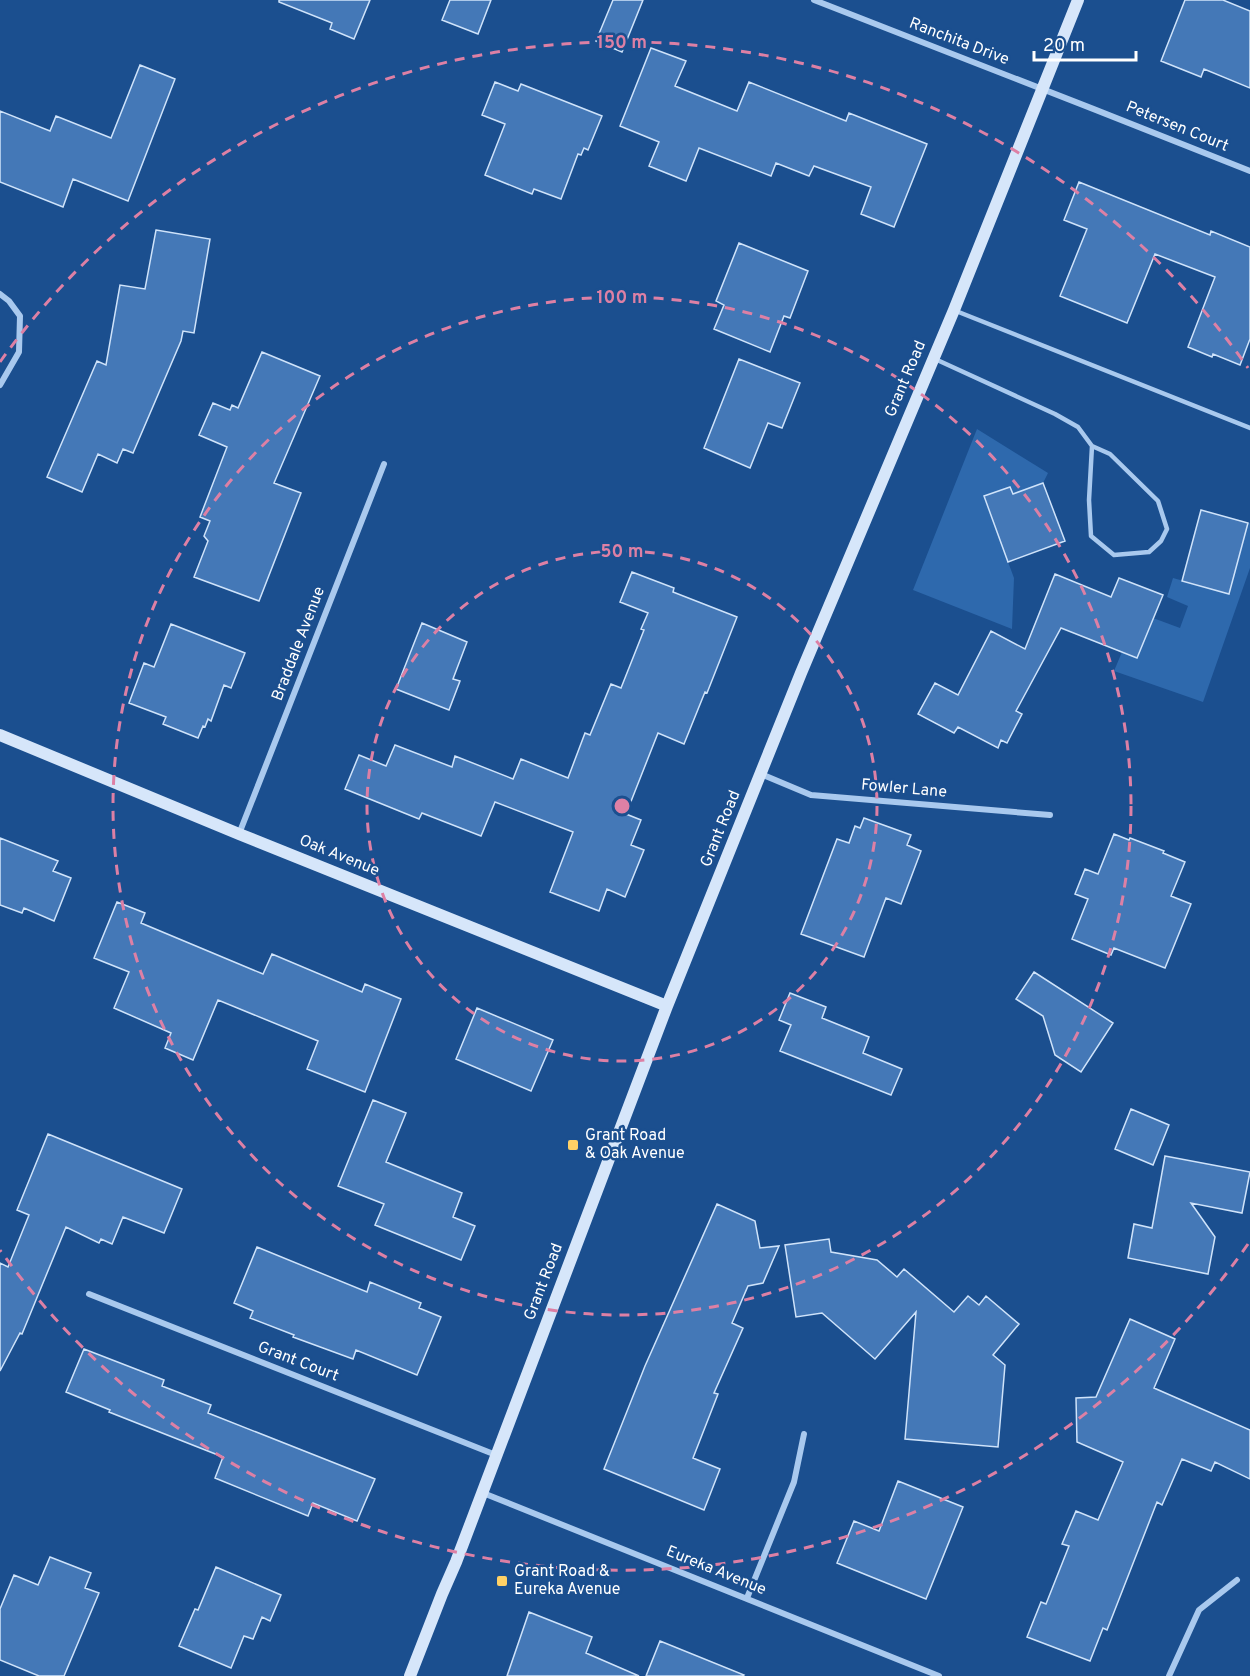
<svg xmlns="http://www.w3.org/2000/svg" width="1250" height="1676" viewBox="0 0 1250 1676" font-family="Overpass,sans-serif">
<style>
.green{fill:#2e69ad}
.building{fill:#4478b7;stroke:#cfe3fa;stroke-width:1.5}
.lines{fill:none;stroke-linecap:round;stroke-linejoin:round}
.lane{stroke:#a9c9ee;stroke-width:4.5}
.street{stroke:#a9c9ee;stroke-width:6}
.secondary{stroke:#d6e6fa;stroke-width:12}
.ring{fill:none;stroke:#dd80a5;stroke-width:3;stroke-dasharray:10 8}
.poi-dot{fill:#ffd166;stroke:#1b4f8f;stroke-width:2}
.labels{text-anchor:middle;dominant-baseline:central;stroke-width:5;stroke-linejoin:round;paint-order:stroke}
.street-label{font-size:16px;fill:#fff;stroke:#1b4f8f}
.poi-label{font-size:16px;fill:#fff;stroke:#1b4f8f;text-anchor:start}
.centre{fill:#dd80a5;stroke:#1b4f8f;stroke-width:3}
.ring-label{font-size:18px;text-anchor:middle;font-weight:bold;fill:#dd80a5;stroke:#1b4f8f;stroke-width:5;stroke-linejoin:round;paint-order:stroke}
</style>
<rect width="100%" height="100%" fill="#1b4f8f"/>
<!-- green -->
<path class="green" d="M977,429l71,44 -5,10 -30,11 -4,-7 -25,10 30,81 -2,51 -99,-39z
M1248,523h2v45l-47,134 -89,-31 8,-19 15,6 16,-40 27,10 8,-22 -21,-9 6,-19 57,16 4,-17 -7,-2 13,-21z"/>
<!-- building -->
<path class="building" d="M279,0h91l-16,39 -24,-10 2,-6 -53,-21z
M450,0h41l-13,34 -36,-14z
M613,0h30l-21,52 -26,-11z
M1185,0h38l27,11v77l-46,-19 -3,8 -40,-16z
M651,48l35,13 -11,25 62,25 12,-29 97,39 3,-8 78,31 -33,83 -33,-13 10,-27 -57,-21 -5,10 -33,-13 -5,13 -72,-28 -13,33 -37,-15 10,-24 -39,-16z
M140,65l35,14 -47,122 -55,-22 -10,28 -63,-25v-71l50,20 6,-15 55,22z
M495,82l23,9 3,-7 81,32 -14,34 -4,-2 -3,7 -3,-1 -17,45 -27,-10 -2,5 -47,-19 20,-51 -23,-9z
M1079,182l131,53 1,-4 39,16v92l-10,26 -27,-11 -1,3 -24,-10 27,-70 -60,-23 -28,69 -67,-27 27,-67 -23,-9z
M156,230l54,9 -16,94 -11,-2 -2,10 -48,112 -10,-4 -6,14 -19,-9 -16,38 -35,-15 50,-116 9,4 14,-80 25,4z
M739,243l69,28 -18,47 -6,-2 -14,36 -56,-23 10,-24 -8,-4z
M262,352l58,24 -46,107 27,10 -42,108 -65,-24 14,-36 -4,-5 6,-15 -10,-4 27,-70 -28,-12 14,-32 17,7 2,-5 6,3z
M739,359l61,24 -18,45 -14,-5 -18,45 -46,-20z
M1043,483l22,58 -57,21 -24,-66 26,-9 3,7z
M1201,510l47,13 -19,71 -47,-13z
M632,572l42,16 -1,4 64,25 -30,76 -2,-1 -21,52 -26,-11 -32,81 15,6 -10,25 13,5 -19,47 -18,-8 -8,22 -49,-19 23,-60 -78,-30 -14,34 -59,-23 -3,6 -74,-30 14,-34 27,11 9,-21 57,22 3,-11 58,23 8,-20 47,19 17,-45 5,2 21,-51 10,4 23,-58 -3,-1 7,-16 -28,-11z
M1055,574l56,23 8,-19 44,17 -26,63 -76,-30 -45,83 6,3 -15,29 -6,-3 -3,8 -40,-21 -4,6 -36,-19 17,-31 23,12 33,-64 34,18z
M422,623l45,19 -14,37 7,2 -11,29 -53,-21z
M171,624l74,29 -14,35 -7,-3 -13,36 -3,-2 -3,8 -2,-1 -5,12 -35,-14 3,-7 -37,-14 15,-40 10,4z
M864,818l47,17 -4,10 14,6 -20,53 -15,-6 -22,59 -63,-23 36,-95 12,4 6,-17 5,2z
M1114,834l15,6 1,-2 34,13 -1,2 22,9 -14,34 20,8 -26,64 -51,-20 -3,7 -39,-16 16,-40 -13,-5 10,-25 13,5z
M0,838l58,23 -5,10 18,7 -17,43 -30,-13 -2,5 -22,-8z
M117,902l28,11 -4,10 122,51 9,-20 90,38 3,-8 36,15 -36,93 -58,-23 11,-28 -100,-41 -25,60 -28,-12 6,-15 -57,-25 15,-36 -35,-14z
M1034,972l79,51 -32,49 -26,-17 -12,-39 -27,-17z
M790,993l36,14 -4,11 47,19 -6,16 39,16 -11,26 -111,-44 11,-26 -12,-5z
M477,1008l76,32 -22,51 -75,-32z
M373,1100l33,13 -20,49 76,31 -9,24 22,9 -14,34 -86,-35 9,-21 -46,-18z
M1131,1109l38,16 -16,40 -38,-16z
M48,1134l134,55 -18,44 -41,-16 -11,27 -11,-5 -2,4 -33,-16 -44,107 -2,-1 -20,38v-108l8,4 21,-52 -12,-5z
M1165,1156l85,16 -8,41 -51,-10 24,34 -7,37 -80,-16 6,-34 18,4z
M717,1204l38,17 5,27 19,-2 -16,37 -15,3 -16,37 11,5 -29,65 4,1 -25,64 27,11 -16,41 -100,-41 41,-103z
M829,1239l2,13 46,8 20,17 7,-8 50,43 14,-16 11,9 7,-9 33,28 -26,31 12,10 -7,82 -93,-8 11,-127 -41,47 -53,-46 -26,4 -11,-72z
M257,1247l110,45 3,-10 51,21 -2,5 22,9 -24,58 -61,-25 -3,9 -60,-22 1,-2 -44,-17 3,-7 -19,-8z
M1130,1319l45,20 -21,49 96,42v49l-35,-17 -4,9 -29,-12 -20,46 -5,-3 -50,128 -4,-2 -13,33 -63,-24 14,-35 5,2 23,-58 -7,-2 14,-33 22,9 25,-58 -46,-20 -1,-44 20,-1z
M84,1349l80,31 -2,6 49,19 -3,8 167,66 -18,42 -44,-18 -5,13 -93,-38 8,-21 -114,-45 1,-2 -44,-18z
M898,1481l65,26 -37,92 -89,-36 17,-42 25,10z
M50,1557l41,16 -6,15 14,5 -35,83h-25l-39,-16v-51l14,-34 24,10z
M216,1567l65,28 -11,26 -8,-4 -9,22 -9,-3 -13,32 -52,-22 16,-37 3,1z
M529,1612l63,25 -6,16 53,23h-132z
M660,1641l84,34 -1,1h-97z"/>
<g class="lines">
<!-- lane -->
<path class="lane" d="M956,311l294,117
M935,359l120,55 23,13 14,19 18,8 48,47 9,28 -6,12 -12,11 -35,3 -23,-19 -2,-36 3,-54"/>
<!-- street -->
<path class="street" d="M814,0c146,57 291,113 436,171
M0,294l9,7 11,15 -1,36 -19,33
M761,774l50,21 239,20
M239,834l145,-370
M89,1294l407,161
M483,1493l456,183
M747,1598l47,-116 10,-48
M1169,1676l30,-66 38,-30"/>
<!-- secondary -->
<path class="secondary" d="M0,735l239,99 428,172
M410,1676l32,-82 14,-32 211,-556 134,-333 153,-363 124,-310"/>
</g>
<!-- distance rings -->
<g class="ring">
<circle cx="622" cy="806" r="255"/>
<circle cx="622" cy="806" r="509"/>
<path d="M1248 1244A764 764 0 0 1 0 1250M0 362A764 764 0 0 1 1248 368"/>
</g>
<!-- markers -->
<g class="poi-dot">
<rect x="567" y="1139" width="12" height="12" rx="3"/>
<rect x="496" y="1575" width="12" height="12" rx="3"/>
</g>
<g class="labels">
<!-- street labels -->
<g class="street-label">
<text transform="translate(959 42) rotate(21)">Ranchita Drive</text>
<text transform="translate(1177 127) rotate(22)">Petersen Court</text>
<text transform="translate(906 379) rotate(-67)">Grant Road</text>
<text transform="translate(299 644) rotate(-69)">Braddale Avenue</text>
<text transform="translate(904 789) rotate(5)">Fowler Lane</text>
<text transform="translate(721 829) rotate(-68)">Grant Road</text>
<text transform="translate(339 856) rotate(22)">Oak Avenue</text>
<text transform="translate(544 1282) rotate(-69)">Grant Road</text>
<text transform="translate(298 1362) rotate(21)">Grant Court</text>
<text transform="translate(716 1571) rotate(22)">Eureka Avenue</text>
</g>
<!-- poi labels -->
<g class="poi-label">
<text x="585" y="1136">Grant Road<tspan x="585" dy="18">&amp; Oak Avenue</tspan></text>
<text x="514" y="1572">Grant Road &amp;<tspan x="514" dy="18">Eureka Avenue</tspan></text>
</g>
</g>
<circle cx="622" cy="806" r="9" class="centre"/>
<g class="ring-label">
<text x="622" y="48">150 m</text>
<text x="622" y="303">100 m</text>
<text x="622" y="557">50 m</text>
</g>
<!-- scale -->
<path d="M1034 51v9h102v-9" fill="none" stroke="#ffffff" stroke-width="3"/>
<text x="1043" y="51" font-size="18" fill="#ffffff" stroke="#1b4f8f" stroke-width="4.5" paint-order="stroke">20 m</text>
</svg>
